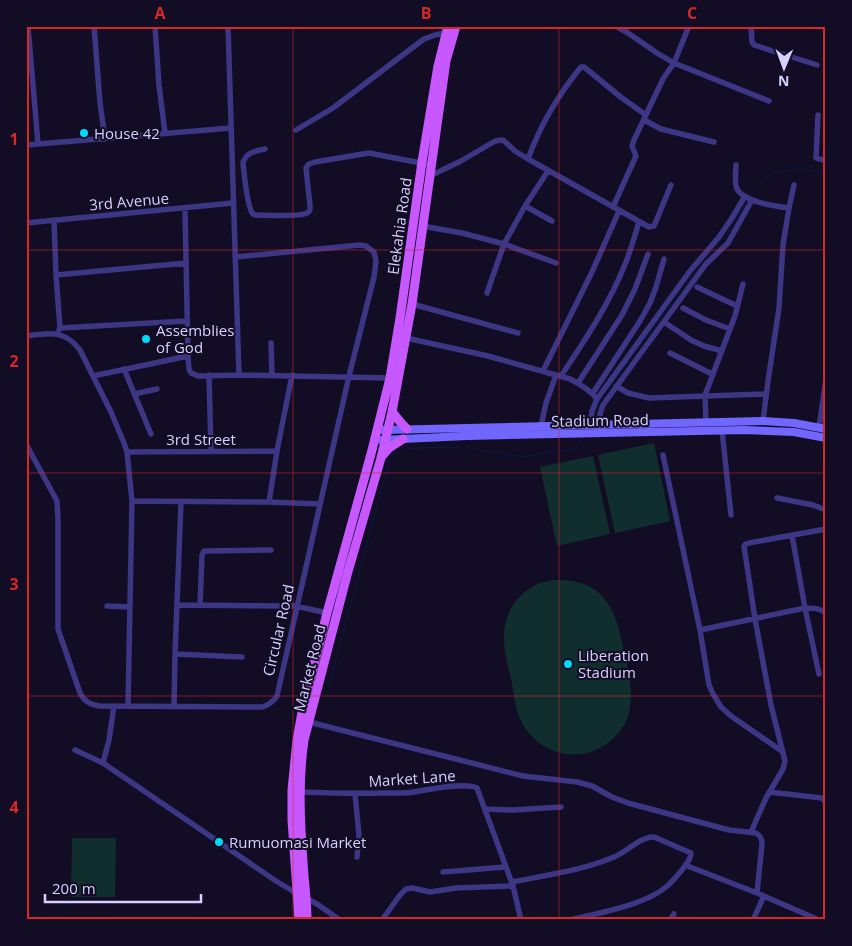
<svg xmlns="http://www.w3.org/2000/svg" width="852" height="946" viewBox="0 0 852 946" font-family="'Open Sans',sans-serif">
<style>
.green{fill:#102e2e}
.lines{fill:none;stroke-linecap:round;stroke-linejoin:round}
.stream{stroke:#071b43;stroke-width:1}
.minor{stroke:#3c3685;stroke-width:5.5}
.secondary{stroke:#7167ff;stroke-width:8}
.primary{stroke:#c757ff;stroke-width:9}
.grid{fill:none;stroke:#d62828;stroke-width:1;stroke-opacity:0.55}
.poi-dot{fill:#00d8fb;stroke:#120d24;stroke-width:2}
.labels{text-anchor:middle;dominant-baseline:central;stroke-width:4;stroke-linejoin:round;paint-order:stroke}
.poi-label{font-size:15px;fill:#d7d0ff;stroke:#120d24;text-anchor:start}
.street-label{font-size:15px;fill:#d7d0ff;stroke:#120d24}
.neatline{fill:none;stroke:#d62828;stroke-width:2}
.grid-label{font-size:16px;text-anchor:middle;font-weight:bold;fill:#d62828}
</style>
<rect width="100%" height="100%" fill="#120d24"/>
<!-- green -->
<path class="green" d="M654,443l16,78 -55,12 -17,-78z
M593,456l17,78 -53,12 -17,-79z
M553,580c54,-1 62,29 72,74 3,17 8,35 5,53 -2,18 -14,32 -30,41 -28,15 -63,3 -78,-25 -7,-13 -8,-30 -11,-44 -3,-13 -7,-27 -7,-41 -1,-23 13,-45 34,-54 5,-2 10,-3 15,-4z
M72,838h44l-1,59h-44z"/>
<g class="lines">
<!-- stream -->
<path class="stream" d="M751,195c5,-7 12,-15 19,-20 12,-8 41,-4 56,-5
M597,416l2,-14 5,-8 103,-137 20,-23 20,-33
M473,449l51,8 52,-9 2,-2 2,-6
M329,686l59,-221c4,-6 8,-11 14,-14 10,-5 45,-3 58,-4"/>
<!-- minor -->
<path class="minor" d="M28,26l10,118
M94,26l6,77 5,36
M155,26l4,59 6,48
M228,26l11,349
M616,26l12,7 29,20 17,10 95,38
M751,26l1,16 2,3 63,20
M818,115l-2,43 3,1 7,1
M644,120l17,9 53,13
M296,130l37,-22 75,-57 16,-12 11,-4 10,-2
M26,145l205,-17
M265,149c-9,2 -19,3 -22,14 1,9 4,45 10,51 1,1 2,1 4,1 9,0 44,2 50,-2 4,-2 3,-4 3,-7l-4,-38 3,-4 6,-2 54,-9 62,12
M528,159c12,-33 30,-64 53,-92h3l38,31 24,17
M736,165c0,6 -2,18 1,24 7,13 38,17 52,19
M430,176l31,-15 34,-20 8,-1 12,11 13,8 121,68 5,-1 17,-41
M525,206l27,15
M613,207l23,-51 -4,-10 2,-6 29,-61 11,-16 15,-37
M185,209l3,147 1,13 2,4 7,3 41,-1 151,3
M54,220l2,55 4,53 -1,2
M26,223l207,-20
M422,226l40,7 42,11 52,19
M56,275l130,-12
M697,287l40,19
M487,293l17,-49 21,-38 23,-35
M412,304l106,29
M683,308l23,12 24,9
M664,322l27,18 13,6 18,5
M60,328l127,-7
M26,336c23,-3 38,-7 54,14l31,62 13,31 3,9 5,49 -4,205
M406,338l82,18 82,23c10,5 20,11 27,20
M271,343l1,32
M670,353l42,21
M124,369l27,65
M543,371l49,-99 27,-61
M209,375l2,76
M93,376l95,-20
M561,376c24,-36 49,-73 65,-114 5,-13 9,-27 13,-40
M578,383l44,-68 13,-26 13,-35
M616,386l12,7 21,5 117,-4
M593,393l47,-72 10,-18 6,-16 8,-28
M134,394l23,-5
M763,421l5,-40 11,-73 4,-63 6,-37 5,-23
M706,423l-1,-28 30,-79 8,-32
M590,425l2,-14 5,-12 93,-128 29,-34 13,-19 13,-22
M601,425l-1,-11 3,-9 103,-141 22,-21 24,-43
M541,426l5,-23 10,-28
M819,427l7,-48
M722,430l9,85
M26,444l31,57 1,18v110l22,64c4,8 9,11 19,13l163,1c7,-2 11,-5 15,-11l72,-320 25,-99 2,-16 -2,-9 -8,-6 -6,-1 -125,12
M127,452l150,-1
M663,455l37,175 9,55 4,9 8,13 10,9 52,36
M777,498l36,7 13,5
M132,501l137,1 51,2
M269,502l8,-51 15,-76
M792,535l13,73 14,66
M177,605l119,1 31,7
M200,605l2,-50 2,-4 67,-1
M107,606l23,1
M700,630l105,-22c8,0 15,0 21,5
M175,654l67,3
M174,707l1,-53 6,-152
M308,720l1,2 214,54 54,6 15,4 20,11 16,6 101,27 27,3c5,3 6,6 6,11l-5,49
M75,750l28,13 173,118 15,9 26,14 23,16
M103,763l6,-23 5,-34
M299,792c28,1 55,2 82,1 13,0 26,1 38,-2 13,-2 47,-9 58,-3l36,98 8,34
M769,792l53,6 4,5
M355,794l4,41 -2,22
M485,809l28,1 48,-3
M751,832l15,-34 17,-29 2,-8 -14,-56 -16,-86 -11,-73 2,-2 3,-1 77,-14
M685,865l72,28 62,27
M443,872l62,-5
M512,882c34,-7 69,-11 102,-25 12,-5 28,-21 40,-20l37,16c0,7 -5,11 -9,17 -5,6 -10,12 -16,17 -21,18 -68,26 -96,33
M382,920l18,-25 6,-6 6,-1 18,4 26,-4 57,-2
M670,920l4,-6
M753,920l11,-24"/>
<!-- secondary -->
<path class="secondary" d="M383,430l380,-9 31,2 32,6
M381,440l86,-4 277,-6 50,2 32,6"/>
<!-- primary -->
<path class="primary" d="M392,412l10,12 5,5
M383,455l6,-7 14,-9
M299,920l-7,-100v-30l5,-50 5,-28 25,-99 44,-159 19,-76 10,-60 22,-156 16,-96 10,-40
M307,920c0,-20 -3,-38 -4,-58 -3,-41 -5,-81 1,-122l43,-165 34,-117 11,-46 20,-108 34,-243 10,-35"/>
</g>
<!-- grid -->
<path class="grid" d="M293,26v894M559,26v894M26,250h800M26,473h800M26,696h800"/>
<!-- markers -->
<g class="poi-dot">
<circle cx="84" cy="133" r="5"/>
<circle cx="146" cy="339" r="5"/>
<circle cx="568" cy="664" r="5"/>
<circle cx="219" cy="842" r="5"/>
</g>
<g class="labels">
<!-- poi labels -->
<g class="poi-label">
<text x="94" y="133">House 42</text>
<text x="156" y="330">Assemblies<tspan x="156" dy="17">of God</tspan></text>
<text x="578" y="655">Liberation<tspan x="578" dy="17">Stadium</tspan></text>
<text x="229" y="842">Rumuomasi Market</text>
</g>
<!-- street labels -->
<g class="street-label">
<text transform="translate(129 201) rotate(-5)">3rd Avenue</text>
<text transform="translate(399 226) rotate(-82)">Elekahia Road</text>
<text transform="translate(600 420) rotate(-1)">Stadium Road</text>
<text x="201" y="439">3rd Street</text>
<text transform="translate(278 630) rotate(-77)">Circular Road</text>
<text transform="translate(309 668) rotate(-76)">Market Road</text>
<text transform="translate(412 778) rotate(-4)">Market Lane</text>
</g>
</g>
<!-- border -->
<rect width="852" height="946" fill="none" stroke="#120d24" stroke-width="55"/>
<!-- north arrow -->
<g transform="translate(784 68) rotate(181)" stroke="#120d24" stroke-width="4" paint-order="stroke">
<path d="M0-4L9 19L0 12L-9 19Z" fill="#d7d0ff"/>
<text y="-8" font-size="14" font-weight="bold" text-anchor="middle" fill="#d7d0ff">N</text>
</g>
<!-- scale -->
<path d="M45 894v8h156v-8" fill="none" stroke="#d7d0ff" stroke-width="2.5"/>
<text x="52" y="894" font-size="15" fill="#d7d0ff" stroke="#120d24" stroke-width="4" paint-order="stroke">200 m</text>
<rect x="28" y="28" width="796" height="890" class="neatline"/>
<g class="grid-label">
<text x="160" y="19">A</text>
<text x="426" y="19">B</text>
<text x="692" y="19">C</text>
<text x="14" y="145">1</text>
<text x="14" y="367">2</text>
<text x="14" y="590">3</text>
<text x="14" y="813">4</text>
</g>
</svg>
